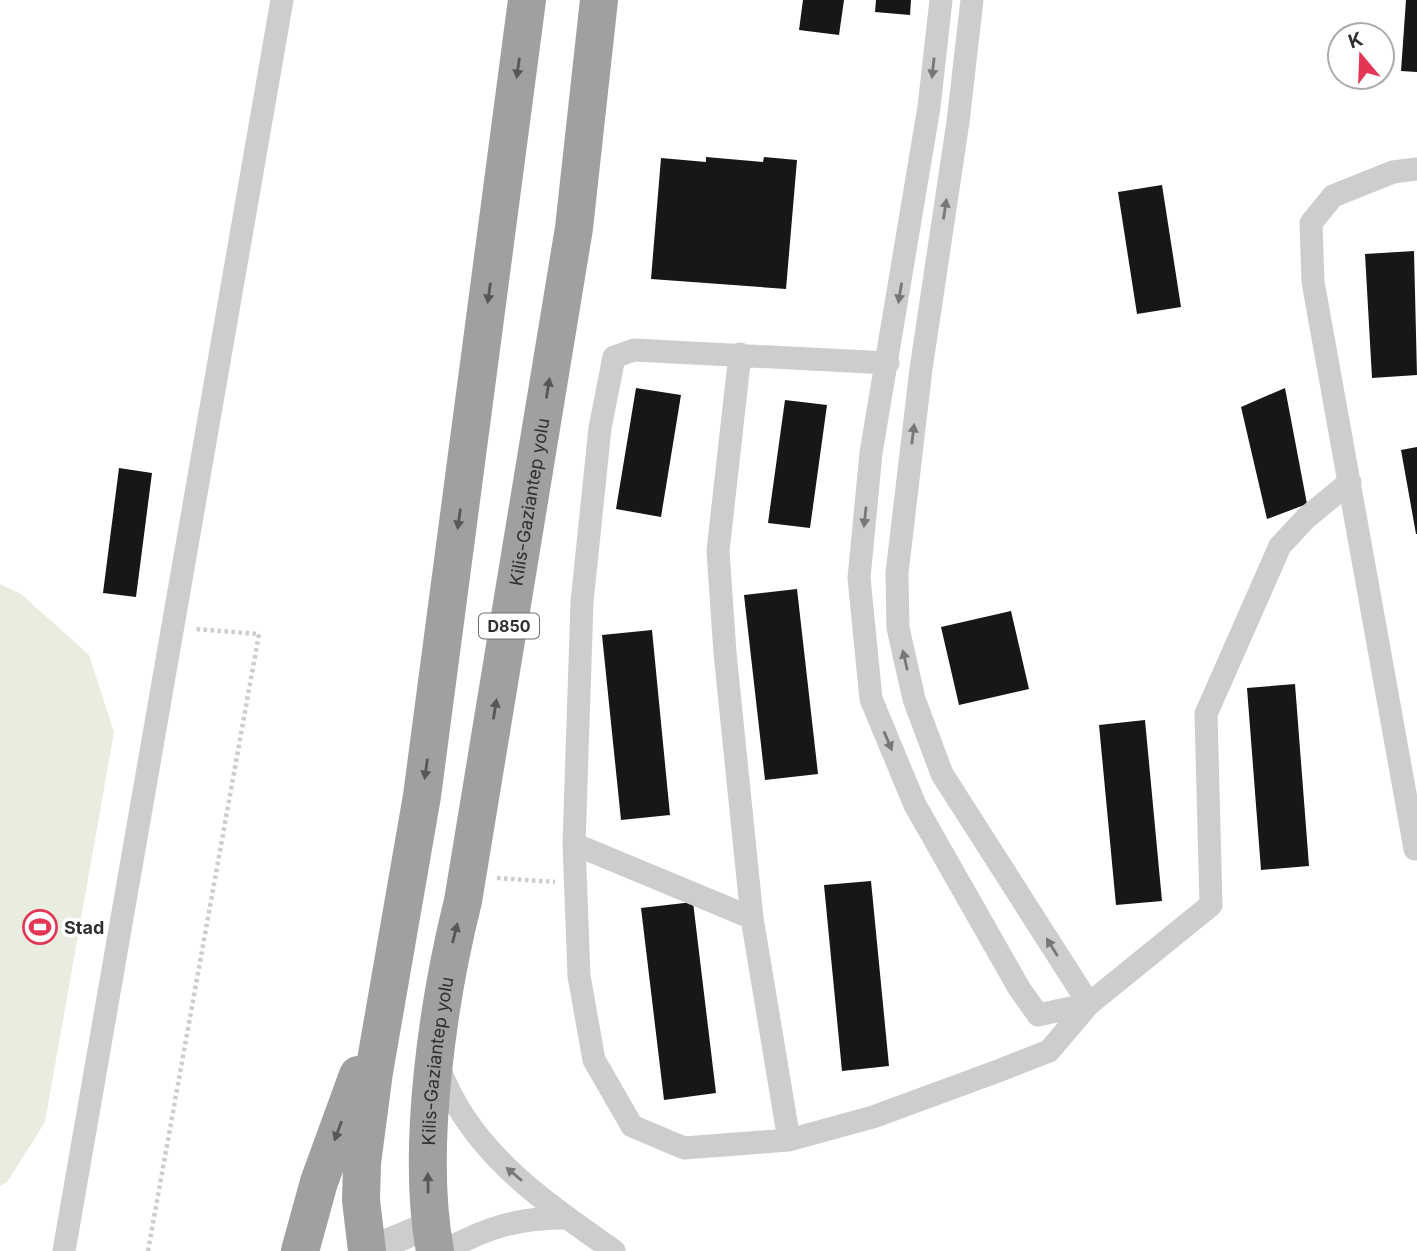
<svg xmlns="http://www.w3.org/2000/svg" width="1417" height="1251" viewBox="0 0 1417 1251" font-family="Inter,sans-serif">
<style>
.green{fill:#e8eddf}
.building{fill:#171717}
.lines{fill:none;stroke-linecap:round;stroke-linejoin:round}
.path{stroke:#cdcdcd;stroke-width:4.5;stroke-dasharray:3.5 3.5;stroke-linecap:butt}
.minor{stroke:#cdcdcd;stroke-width:23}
.tertiary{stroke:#cdcdcd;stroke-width:28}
.trunk{stroke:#a0a0a0;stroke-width:38}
.oneway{fill:#575757}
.oneway2{fill:#777}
.labels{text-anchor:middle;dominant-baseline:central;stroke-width:7;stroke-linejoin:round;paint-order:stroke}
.shield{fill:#fff;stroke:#6e6e6e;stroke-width:2}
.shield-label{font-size:16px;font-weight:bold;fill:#303030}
.street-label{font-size:18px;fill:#303030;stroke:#fff}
.poi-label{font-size:18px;font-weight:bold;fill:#303030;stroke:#fff;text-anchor:start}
</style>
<rect width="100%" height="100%" fill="#fff"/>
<!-- green -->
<path class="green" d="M0,584l21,10 68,61 25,77 -69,390 -38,60 -7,4z"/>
<!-- building -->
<path class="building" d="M803,0h41l-5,35 -40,-5z
M876,0h35l-1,15 -35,-3z
M1406,0h11v72l-16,-1z
M706,157l57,5 1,-5 33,3 -11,129 -135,-10 10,-121 45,4z
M1162,185l19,122 -44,7 -19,-122z
M1414,251l3,124 -45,3 -7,-124z
M636,388l45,7 -20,122 -45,-8z
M1285,388l22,116 -40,15 -26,-112z
M785,400l42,5 -17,123 -42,-5z
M1417,447v87h-1l-15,-84z
M119,468l33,5 -16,124 -33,-4z
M797,589l21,185 -53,6 -21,-185z
M1011,611l18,78 -70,16 -18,-78z
M652,630l18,185 -49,5 -19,-185z
M1295,684l14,182 -48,4 -14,-182z
M1145,720l17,181 -46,4 -17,-180z
M871,881l18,185 -47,5 -18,-186z
M693,902l23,191 -52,7 -23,-192z"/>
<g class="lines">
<!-- path -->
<path class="path" d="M497,878l58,4
M148,1251l111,-617 -64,-5"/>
<!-- minor -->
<path class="minor" d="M941,0l-12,107 -58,346 -12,125 12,121 44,106 104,183 19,27 51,-11
M972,0l-14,122 -37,247 -24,204 1,55 16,71 28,75 147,230
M740,354l-22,197 7,102 27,265 37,222
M888,363l-254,-13 -20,7 -14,71 -18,174 -8,242 5,132 15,84 38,66 52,22 105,-8 84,-23 125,-46 51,-20 40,-47 122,-99 -5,-191 74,-168 26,-28 44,-36
M574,844l178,74
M1415,849l-102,-567 -2,-59 22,-27 60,-24 24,-3
M439,1067c30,84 104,134 175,184
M64,1251l218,-1251
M444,1251c41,-23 76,-34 123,-33"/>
<!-- tertiary -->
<path class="tertiary" d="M367,1251l63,-26"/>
<!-- trunk -->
<g class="trunk">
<path d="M300,1251l19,-69 39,-107"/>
<path d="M367,1251l-6,-51 1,-37 12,-91 48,-276 105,-796"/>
<path id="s1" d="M435,1251c-19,-101 3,-250 28,-350l111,-673 25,-228"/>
</g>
</g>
<!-- one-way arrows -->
<defs><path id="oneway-solid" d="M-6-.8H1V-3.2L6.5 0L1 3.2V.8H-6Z" transform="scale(1.75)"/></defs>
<g class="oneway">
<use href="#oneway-solid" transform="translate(518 68) rotate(98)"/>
<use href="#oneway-solid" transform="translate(489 293) rotate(98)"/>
<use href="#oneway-solid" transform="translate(548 388) rotate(-81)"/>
<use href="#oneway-solid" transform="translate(459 519) rotate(98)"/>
<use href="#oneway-solid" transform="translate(495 709) rotate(-81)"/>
<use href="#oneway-solid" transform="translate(426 769) rotate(98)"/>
<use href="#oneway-solid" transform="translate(455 933) rotate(-76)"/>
<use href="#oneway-solid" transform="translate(338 1131) rotate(110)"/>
<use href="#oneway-solid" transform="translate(428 1183) rotate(-91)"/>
</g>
<g class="oneway2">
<use href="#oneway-solid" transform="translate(933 68) rotate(96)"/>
<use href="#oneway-solid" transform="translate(945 209) rotate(-81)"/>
<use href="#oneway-solid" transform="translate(900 293) rotate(99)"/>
<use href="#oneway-solid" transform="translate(913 434) rotate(-83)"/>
<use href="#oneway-solid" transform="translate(865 517) rotate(96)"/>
<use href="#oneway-solid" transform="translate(905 660) rotate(-103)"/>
<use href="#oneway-solid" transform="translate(888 741) rotate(67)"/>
<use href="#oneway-solid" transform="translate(1052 947) rotate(-122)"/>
<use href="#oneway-solid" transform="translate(514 1174) rotate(-140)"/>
</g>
<!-- icons -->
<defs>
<g id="stadium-ring" transform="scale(1.75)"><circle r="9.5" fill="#fff" stroke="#e33655" stroke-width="1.5"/><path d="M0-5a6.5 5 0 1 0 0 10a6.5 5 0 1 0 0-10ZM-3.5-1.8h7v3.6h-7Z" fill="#e33655"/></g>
</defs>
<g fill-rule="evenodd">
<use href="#stadium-ring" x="40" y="927"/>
</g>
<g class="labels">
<!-- shield labels -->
<rect class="shield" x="479" y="613.5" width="60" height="25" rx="5"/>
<g class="shield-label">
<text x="509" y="626">D850</text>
</g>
<!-- street labels -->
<g class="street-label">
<text stroke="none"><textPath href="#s1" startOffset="758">Kilis-Gaziantep yolu</textPath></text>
<text stroke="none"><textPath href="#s1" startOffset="191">Kilis-Gaziantep yolu</textPath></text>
</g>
<!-- poi labels -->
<g class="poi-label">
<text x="64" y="927">Stad</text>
</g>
</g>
<!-- north arrow -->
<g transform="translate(1361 56) rotate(341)"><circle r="33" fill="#ffffff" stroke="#acacac" stroke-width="2"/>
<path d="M0-5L12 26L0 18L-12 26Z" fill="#e33655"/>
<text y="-10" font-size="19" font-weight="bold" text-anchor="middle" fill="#303030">K</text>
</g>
</svg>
